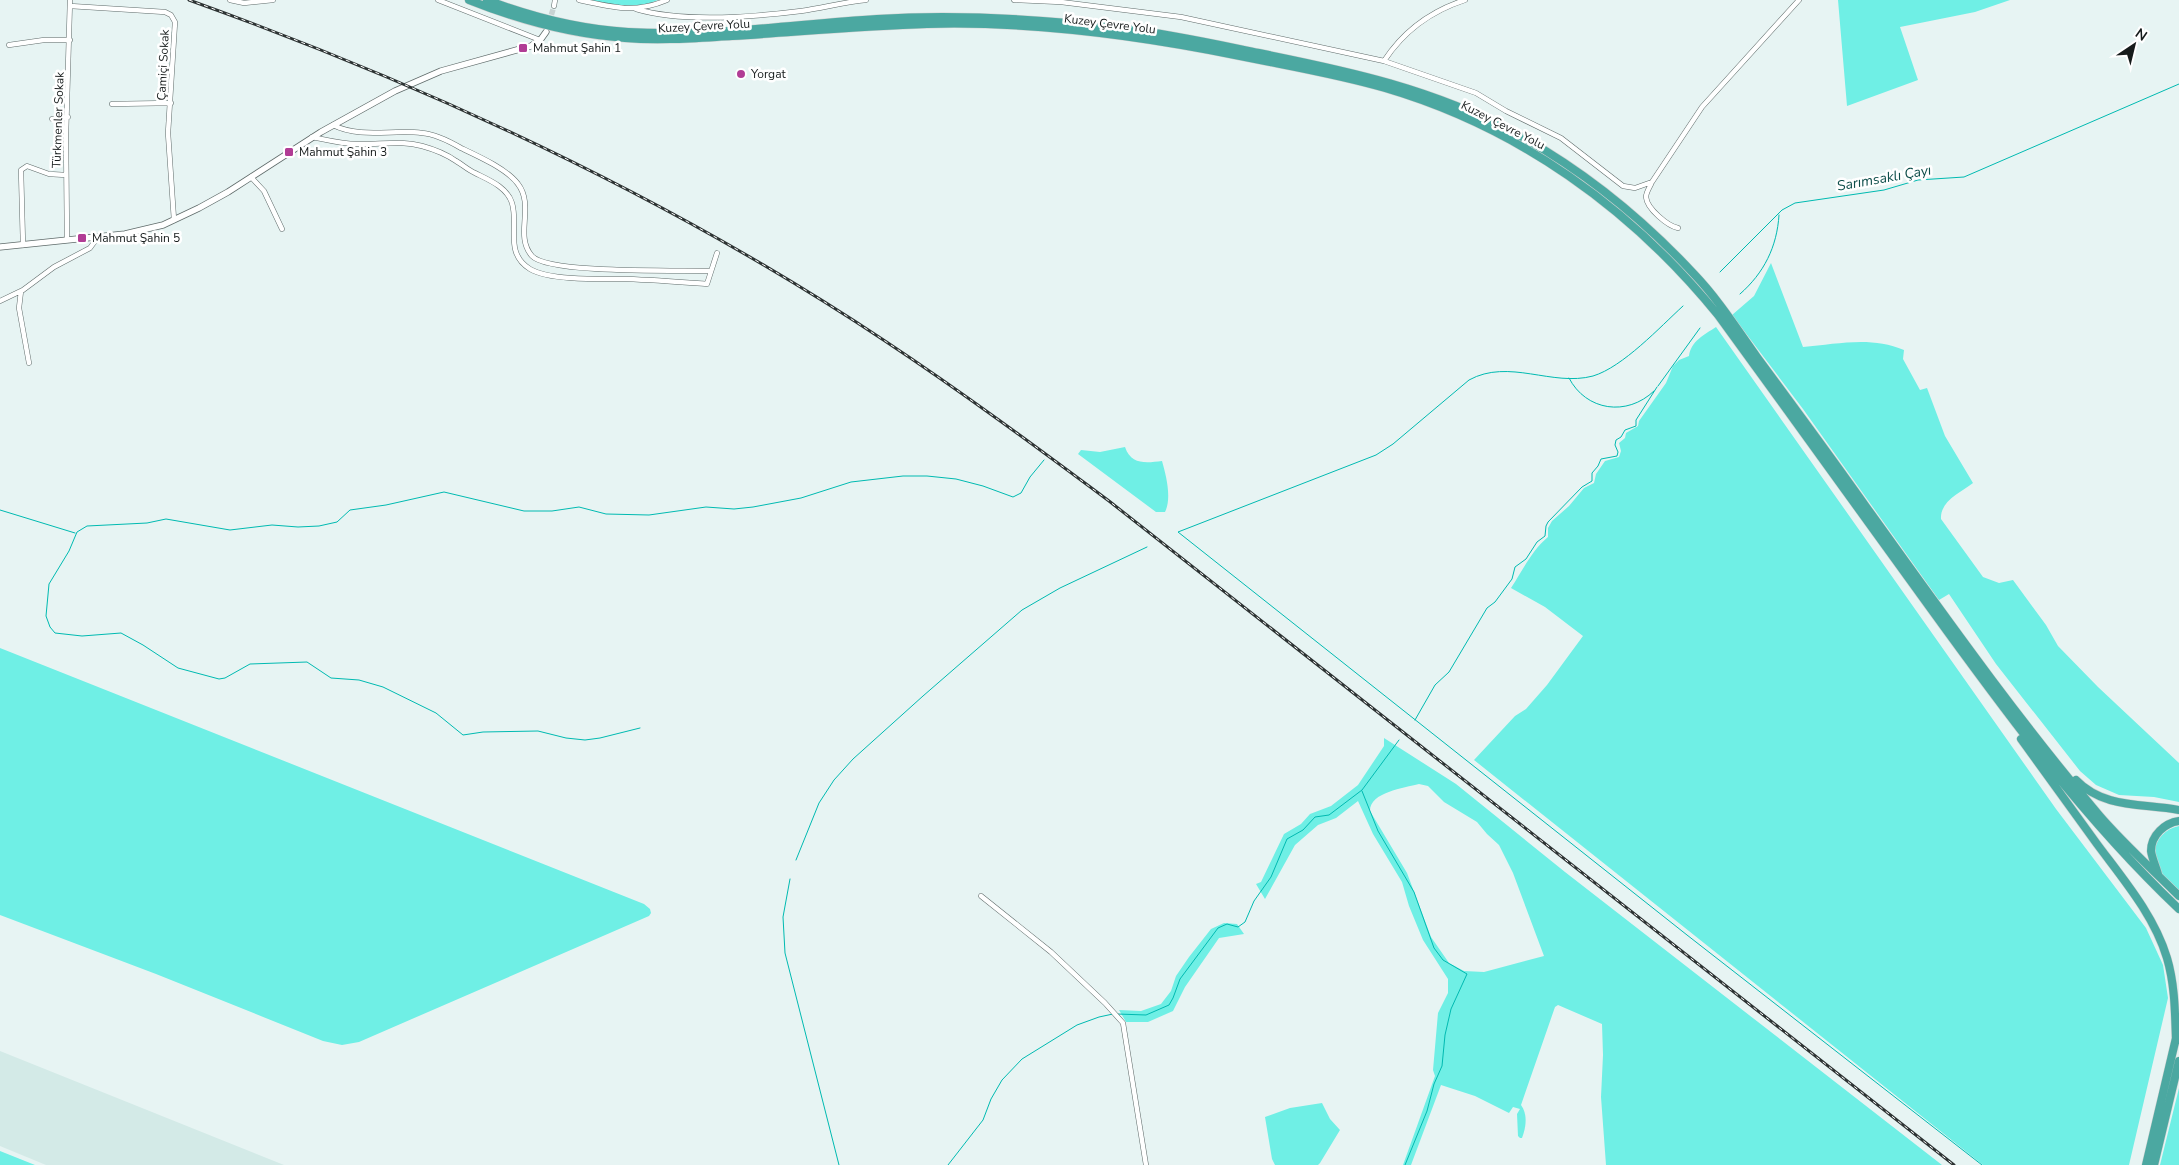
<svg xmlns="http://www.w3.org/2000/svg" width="2179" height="1165" viewBox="0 0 2179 1165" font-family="'Nunito Sans',sans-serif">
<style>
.built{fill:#d3eae7}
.green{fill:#6fefe5;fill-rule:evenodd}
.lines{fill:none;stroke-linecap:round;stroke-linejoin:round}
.stream{stroke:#00bab1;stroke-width:1}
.secondary-tunnel{stroke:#c8d3d3;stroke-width:5.5;stroke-dasharray:5.5 3;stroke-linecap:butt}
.street-casing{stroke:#5f6b6a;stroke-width:5.5}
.secondary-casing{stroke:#5f6b6a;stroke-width:7}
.highway-casing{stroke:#d0d1d1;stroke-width:9}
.street{stroke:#fff;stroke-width:4.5}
.secondary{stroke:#fff;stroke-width:5.5}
.highway{stroke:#4ba8a1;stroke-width:8}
.rail-casing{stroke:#2d3333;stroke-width:3}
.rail{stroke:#fff;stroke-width:1;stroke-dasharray:4;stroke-linecap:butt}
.poi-dot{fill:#b13c95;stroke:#fff;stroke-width:2}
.labels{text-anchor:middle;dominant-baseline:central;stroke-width:5;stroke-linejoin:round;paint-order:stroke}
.street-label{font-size:12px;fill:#161b1b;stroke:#fff}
.poi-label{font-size:12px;fill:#161b1b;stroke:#fff;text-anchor:start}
.water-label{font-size:14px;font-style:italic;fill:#0e4e4a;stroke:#fff}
</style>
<rect width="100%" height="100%" fill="#e7f4f3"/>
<!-- built -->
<path class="built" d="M0,1051l284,114h-238l-46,-19z"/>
<!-- green -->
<path class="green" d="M588,0h70c-26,11 -44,5 -70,0z
M1838,0h172l-35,12 -75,15 18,53 -71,26z
M1771,263l32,84c35,-3 68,-11 101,3l-1,9 17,31 7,-2 18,48 28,47c-13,10 -33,18 -32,36l42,58 16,6 14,-3 33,45 12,21 40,41 81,76v39l-25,-5 -35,-2 -23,-10 -16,-14 -84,-107 -47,-70 -10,6 -136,-191 -71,-94 22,-19z
M1716,327l340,482 90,119 17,37 5,33 -39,167h-146l-509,-405 41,-44 11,-7 21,-24 36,-49 -38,-29 -34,-19c12,-18 21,-38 37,-51v-9l4,-7 17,-15 15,-18 10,-5 2,-9 9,-13 14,-4 2,-6 -2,-8 6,-5 1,-5 12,-7 1,-5 27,-38 7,-17 6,-6 10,-4c2,-15 15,-21 27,-29z
M1125,447c6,18 21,16 37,14 4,14 10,37 3,51h-9l-78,-58 3,-4 19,2z
M0,648l644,256 6,5 1,4 -2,3 -290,126 -17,3 -19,-4 -167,-67 -156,-59z
M1384,738l72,46 109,88 377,293h-336l-5,-68 2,-42 -1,-31 -44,-19 -3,2 -34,98c7,9 5,23 1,33h-2l-2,-2 -1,-22 3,-5 -7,-2 -4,6 -34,-17 -34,-11 -30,80h-8l32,-89 -2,-6 5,-57 10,-20v-14l-25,-39 -14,-34 -7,-24 -29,-48 -15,-33 -22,17 -18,7 -23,20 -30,54 -9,-15 5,-2 23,-48 17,-10 9,-10 21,-8 27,-21 26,-39zM1419,784l9,2 16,16 33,20 10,12 12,11 14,28 31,83 -60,16 -20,-1 -15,-8 -18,-26 -24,-64 -37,-62c0,-19 34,-23 49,-27z
M2179,826v64l-18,-17 -8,-20c4,-14 11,-24 26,-27z
M1224,923l13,1 7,10 -25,4 -34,49 -12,24 -25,11h-22l-7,-12 22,1 20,-7 10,-13 5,-15 13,-19 22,-28z
M2179,1088v77h-19z
M1322,1103l8,16 10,11 -20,33 -2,2h-43l-3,-6 -7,-42 25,-9z
M0,1151l35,14h-35z"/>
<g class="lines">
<!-- stream -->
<path class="stream" d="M1720,272l62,-62 13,-7 89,-13 34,-10 46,-3 215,-93
M1740,294c24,-21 37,-47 39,-79
M1683,306c-23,21 -60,61 -90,70 -41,11 -84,-18 -124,4l-76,64 -17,11 -198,77 509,403 295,230
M1569,378c17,33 58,39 85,13
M1658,386l42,-58
M0,510l75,23
M1415,720l20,-35 14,-13 38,-64 8,-6 17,-23 3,-12 11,-8 11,-17 8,-6 1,-10 2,-4 34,-35 10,-6v-8l6,-7 3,-7 16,-3 1,-4 -3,-7 1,-5 5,-3 4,-7 11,-4v-6l21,-33
M640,728l-40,10 -15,2 -19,-2 -28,-7 -55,1 -20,3 -27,-22 -53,-26 -24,-7 -28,-2 -24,-16 -57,2 -25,14 -6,1 -41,-11 -35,-23 -22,-12 -39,3 -27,-3 -5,-6 -4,-11 3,-32 20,-33 8,-19 10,-6 60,-3 19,-4 64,11 42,-5 26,2 21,-1 18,-4 13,-12 36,-5 58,-13 80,19h28l27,-4 27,7 43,1 57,-8 28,2 19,-2 48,-9 50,-16 52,-6h24l29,3 27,7 30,11 8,-4 9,-16 14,-17
M1362,791l16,40 36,61 20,56 9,12 24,14 -16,35 -6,26 -3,31 -8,18 -7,27 -22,54
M796,860l23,-57 15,-23 19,-21 70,-63 99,-86 38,-22 87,-41
M790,879l-7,38 2,36 54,212
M1117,1014l29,1 23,-10 4,-7 7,-19 38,-51 9,-4 11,3 7,-5 9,-21 17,-24 16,-38 16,-9 12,-13 14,-2 33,-25 37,-50
M948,1165l35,-45 8,-21 11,-19 20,-21 55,-34 22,-8 14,-3"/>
<!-- secondary-tunnel -->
<path class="secondary-tunnel" d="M549,23l5,-17"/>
<!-- street casing -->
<g class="street-casing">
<path id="street" d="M230,0l14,3 29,-3
M438,0l102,40
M579,0c34,7 55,14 88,0
M1014,0l47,2 120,15 203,44 92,32 30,18 55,27 62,48 12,2 17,-6
M70,6l95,6 6,3 4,7 -7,111 6,87
M554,6l1,-6
M636,9c47,14 117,8 165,2 22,-3 43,-9 65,-11
M9,45l35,-5h26
M1384,61c19,-29 47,-50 81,-61
M112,104l59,-1
M52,119l16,-2
M333,125c28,14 60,4 89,8 14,1 27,8 39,15 17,8 46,21 57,36 17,22 -4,52 14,72 16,18 149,14 179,15
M312,137c15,3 30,7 45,7 22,1 44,-4 65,2 11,3 24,8 34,15 7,4 12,9 19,12 14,7 32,14 37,30 7,23 -8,50 18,66 20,12 73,10 97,10 27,1 53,3 80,5l10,-31
M251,177l13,14 18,38
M1678,228c-10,-2 -31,-19 -32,-31 0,-5 4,-10 6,-15l50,-75 97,-107
M67,240l-1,-105 4,-135
M23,245l-2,-75 6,-4 22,8 17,1
M21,291l-2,17 10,55
M0,301l23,-11 31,-23 36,-19 8,-11
M981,896l70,56 54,51 18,20 23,142"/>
</g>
<!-- secondary casing -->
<g class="secondary-casing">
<path id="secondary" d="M0,247l125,-13 38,-9 36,-17 29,-16 93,-60 74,-41 46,-20 90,-25 10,-7 5,-7"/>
</g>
<!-- highway casing -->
<g class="highway-casing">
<path id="highway" d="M469,0c50,20 102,34 156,38 35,3 71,0 107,-2 65,-4 130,-10 195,-12 105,-3 210,11 313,32 48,10 97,18 145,32 133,39 246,120 333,227 71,98 143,196 213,294 76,105 153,210 248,300
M487,0c45,17 93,29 141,32 83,5 167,-8 249,-13 83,-5 166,0 249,10 44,5 89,15 133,24 90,18 174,36 256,80 66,36 128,86 179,141 24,25 43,55 63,83 37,50 74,100 110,151 75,104 149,209 232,307 24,28 53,54 80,81
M2021,739c25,35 51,70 76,105 26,35 57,71 70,114 8,27 8,55 9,83
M2076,780c28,29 67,23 103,30
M2158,874c-2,-7 -6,-16 -7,-23 0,-16 14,-28 28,-30
M2146,1165l30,-127
M2154,1165l25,-104"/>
</g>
<!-- street -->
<use href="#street" class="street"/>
<!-- secondary -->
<use href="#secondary" class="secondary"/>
<!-- highway -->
<use href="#highway" class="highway"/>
<!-- rail casing -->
<g class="rail-casing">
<path id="rail" d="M189,0c242,87 481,198 696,341 77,51 150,105 224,160l845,664"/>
</g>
<!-- rail -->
<use href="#rail" class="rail"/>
</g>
<!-- markers -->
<g class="poi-dot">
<rect x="518" y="43" width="10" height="10" rx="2.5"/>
<circle cx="741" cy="74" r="5"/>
<rect x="284" y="147" width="10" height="10" rx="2.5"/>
<rect x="77" y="233" width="10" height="10" rx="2.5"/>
</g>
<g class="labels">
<!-- street labels -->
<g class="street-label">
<text transform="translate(1110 24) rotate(7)">Kuzey Çevre Yolu</text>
<text transform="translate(704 26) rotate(-3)">Kuzey Çevre Yolu</text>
<text transform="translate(163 65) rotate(-87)">Çamiçi Sokak</text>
<text transform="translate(58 120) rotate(-88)">Türkmenler Sokak</text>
<text transform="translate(1503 125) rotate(27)">Kuzey Çevre Yolu</text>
</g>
<!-- poi labels -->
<g class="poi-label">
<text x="533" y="48">Mahmut Şahin 1</text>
<text x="751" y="74">Yorgat</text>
<text x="299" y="152">Mahmut Şahin 3</text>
<text x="92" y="238">Mahmut Şahin 5</text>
</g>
<!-- water labels -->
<g class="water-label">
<text transform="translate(1884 178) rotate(-10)">Sarımsaklı Çayı</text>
</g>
</g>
<!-- north arrow -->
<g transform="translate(2134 45) rotate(35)" stroke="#ffffff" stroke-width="4" paint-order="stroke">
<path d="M0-4L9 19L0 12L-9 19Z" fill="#161b1b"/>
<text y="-8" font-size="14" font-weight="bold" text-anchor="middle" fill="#161b1b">N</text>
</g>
</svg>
